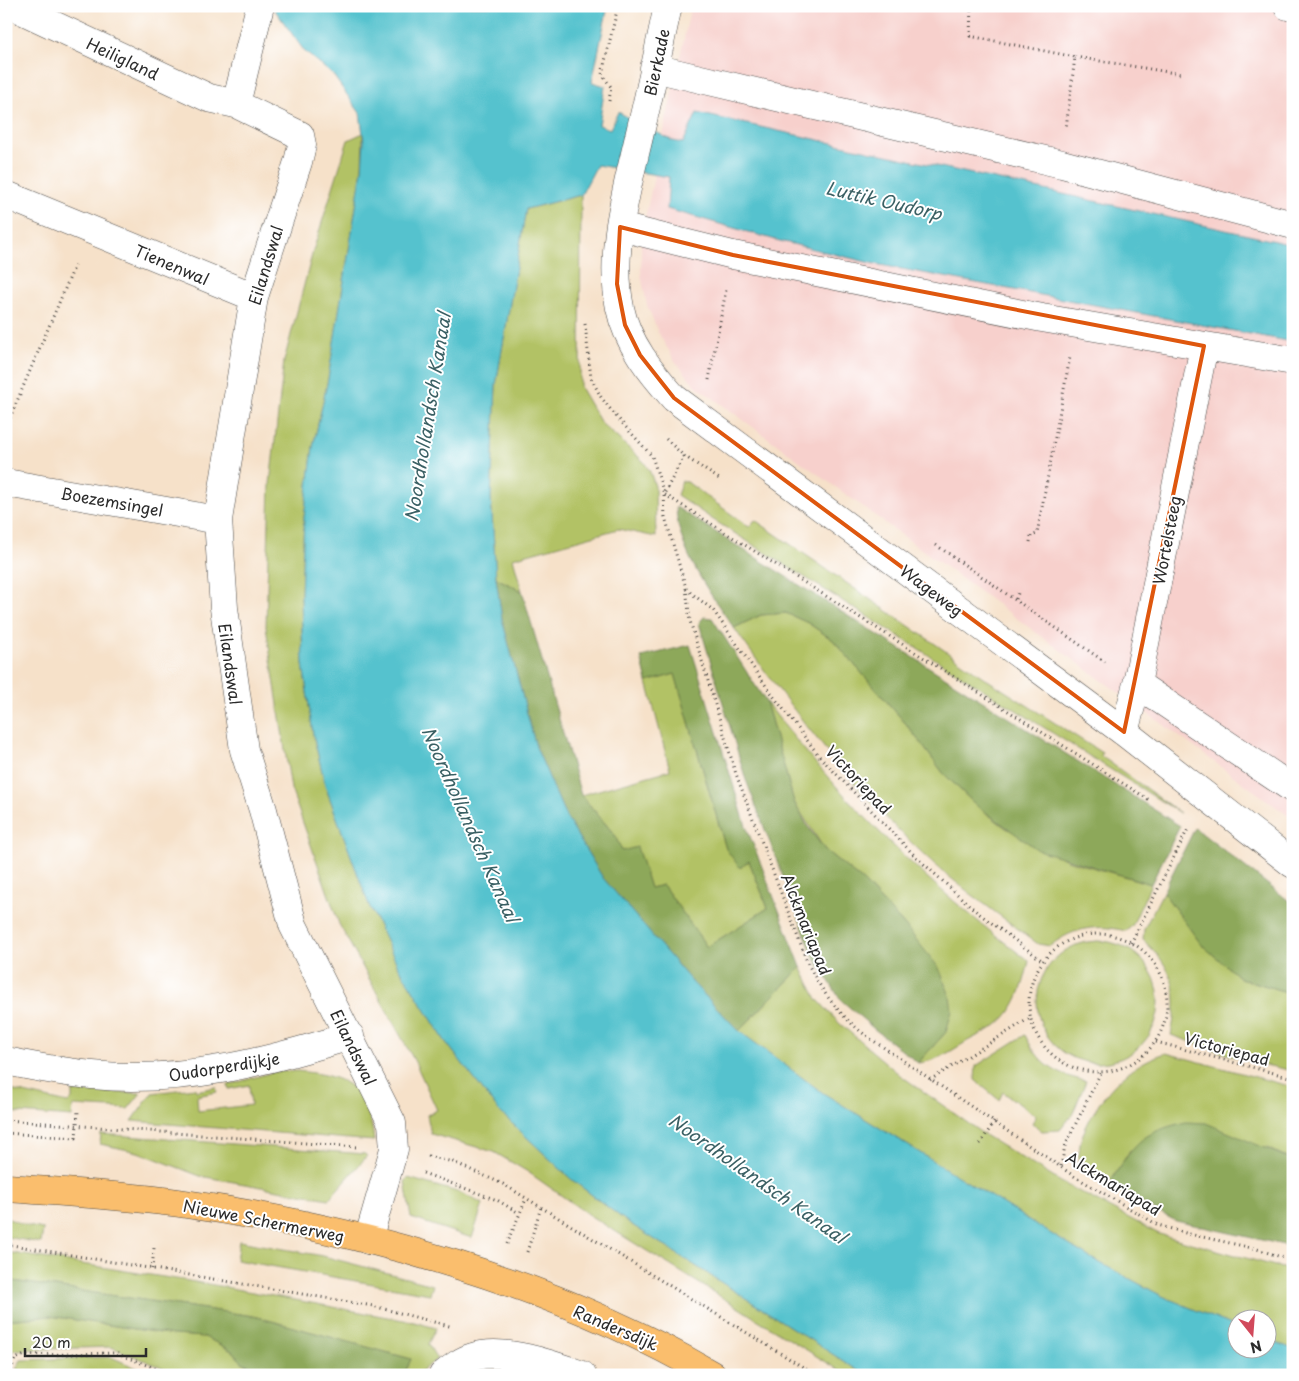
<svg xmlns="http://www.w3.org/2000/svg" width="1299" height="1381" viewBox="0 0 1299 1381" font-family="'Playpen Sans',sans-serif">
<style>
.built{fill:#f7d0cc}
.green{fill:#b2c265;stroke:#6e7648}
.forest{fill:#8da85a;stroke:#5c6a42}
.water{fill:#55c2ce;stroke:#40767c}
.lines{fill:none;stroke-linecap:round;stroke-linejoin:round}
.minor-casing{stroke:#494643;stroke-width:29}
.major-casing{stroke:#494643;stroke-width:29}
.path{stroke:#494643;stroke-width:3;stroke-dasharray:1 4;stroke-linecap:butt}
.minor{stroke:#fff;stroke-width:28}
.major{stroke:#fabe6d;stroke-width:28}
.marked{fill:none;stroke:#df570e;stroke-width:4;stroke-linejoin:round}
.labels{text-anchor:middle;dominant-baseline:central;stroke-width:4;stroke-linejoin:round;paint-order:stroke}
.street-label{font-size:16px;fill:#2b2b2b;stroke:#fff}
.water-label{font-size:18px;font-style:italic;fill:#3a6064;stroke:#fff}
</style>
<rect width="100%" height="100%" fill="#fff"/>
<filter id="ink" filterUnits="userSpaceOnUse"><feTurbulence type="fractalNoise" baseFrequency=".02" numOctaves="2"/><feDisplacementMap in="SourceGraphic" scale="10" xChannelSelector="R" yChannelSelector="G"/><feConvolveMatrix kernelMatrix="1 2 1 2 8 2 1 2 1" color-interpolation-filters="sRGB"/></filter>
<filter id="wash" filterUnits="userSpaceOnUse"><feTurbulence type="fractalNoise" baseFrequency=".0096" numOctaves="4" result="noise"/><feDisplacementMap in="SourceGraphic" scale="20" xChannelSelector="R" yChannelSelector="G"/><feGaussianBlur stdDeviation="1.12" result="paint"/><feColorMatrix in="noise" values="0 0 0 0 0 0 0 0 0 0 0 0 0 0 0 0 0 1.4 0 .05"/><feComposite in="paint" operator="in"/></filter>
<g filter="url(#wash)">
<rect width="100%" height="100%" fill="#f6e1c9"/>
<!-- built -->
<path class="built" d="M691,6h602v813l-598,-434 -20,-24 -16,-27 -12,-29 -6,-30v-38z"/>
<!-- green -->
<path class="green" d="M363,133l-1,37 -34,209 -15,68 -9,70 -3,78 2,69 10,70 13,54 43,117 29,61 47,75 54,70 72,68 55,42 239,154h-18l-258,-160 -61,-43 -34,-20 -63,-18 -4,-19 10,-5 -22,-48 -76,-138 -48,-135 -25,-162 4,-143 14,-123 29,-110 35,-111z
M581,195l-1,192 21,36 43,39 6,10 5,14 1,51 -38,-8 -105,29 9,33 -26,-13 -5,-80 5,-113 30,-176z
M682,481l5,1 62,45 6,-7 231,159 116,74 -1,3 79,57 -468,-294 -35,-24z
M786,613l22,10 25,17 74,85 37,49 33,32 29,22 61,32 84,24 -19,42 -6,5c-29,-7 -52,-4 -76,15l-12,-2c-30,-23 -62,-45 -91,-69 -83,-71 -150,-158 -213,-247l27,-13z
M675,674l51,175 23,12 19,47 -61,39 -44,-62 -13,3 -13,-40 -15,3 -8,-17 -33,-39 89,-25 -23,-88z
M766,702c76,99 162,184 263,259 -6,27 -14,55 -40,69 -9,5 -19,9 -28,15 -13,8 -27,17 -43,18l28,-31 -40,-105 -42,-45 -39,-32 -31,-48z
M1163,892l38,52 39,34 53,16v77l-46,-10 -76,-26c9,-42 4,-66 -28,-95l1,-11z
M1037 1002a61 61 0 1 1 122 0a61 61 0 1 1-122 0Z
M801,967l16,32 22,24 61,52 86,61 75,46 98,52 134,37v78l-26,-10 -1,-21h-30v9l-74,-31 -75,-40 -264,-163 -84,-62z
M1025,1035c15,30 29,39 61,46l-14,34 -12,15 -18,1 -10,-8 4,-7 -33,-24 -4,8 -24,-20 1,-14z
M1166,1053l127,34v73l-26,-12 -137,2 -22,36 -30,-21c1,-9 1,-22 5,-31 16,-38 43,-69 83,-81z
M297,1071c52,5 71,16 77,70l-242,-20 20,-28 43,-5 1,3 20,-4 1,5 -20,4 1,15 53,-6 -2,-20 -20,4 -1,-4 45,-13z
M6,1089l62,14 4,-4v-7l69,1 -13,16 -55,-3 -1,11 -66,-5z
M101,1134l264,20 2,2 -38,43 -129,-23 -62,-24 -38,-8z
M408,1178l53,15 22,11 -11,34 -61,-20 -6,-36z
M6,1218l22,8 15,3 -2,14 -35,-6z
M239,1241l84,15 110,29 -3,9 -194,-34z
M6,1252l208,33 200,37 22,6 -8,16 9,15 -21,16h-12l7,-16 -158,-43 -247,-36z
M50,1316l124,19 31,2 27,14 10,11 6,3 -3,10h-64l-70,-28 -98,3 -7,18v-48z
M111,1357l42,18h-122l-15,-6 5,-9z"/>
<!-- forest -->
<path class="forest" d="M676,507l504,319 -29,58 -113,-34 -61,-44 -33,-32 -37,-49 -74,-85 -25,-17 -22,-10 -25,2 -27,13c-24,-34 -57,-79 -58,-121z
M496,578l26,13 59,204 33,39 8,17 15,-4 13,41 13,-3 44,62 61,-39 -19,-47 -9,7 -14,-19 -51,-175 -28,8 -6,-25 49,-12 56,181 55,141 -62,64 -47,-49 -89,-104 -37,-61 -30,-70 -34,-128z
M704,617l8,1 54,84 28,100 14,25 17,23 39,32 42,45 33,41 11,28 2,15 -6,21 -28,31 -45,-35 -33,-29 -27,-44 -67,-175 -47,-157z
M1195,828l98,76v90l-53,-16 -39,-34 -38,-52z
M1186,1122l20,1 87,37v87l-117,-26 -68,-35c25,-41 30,-53 78,-64z
M6,1280l247,36 158,43 -7,16h-130l-32,-13 -10,-11 -27,-14 -31,-2 -124,-19 -44,4z"/>
<!-- water -->
<path class="water" d="M272,6h336l-16,76 13,4 -6,39 11,4 8,-17 55,29 10,2 14,-30 596,132v97l-418,-78 -99,-24 -109,-31 2,-32 -72,-12 -16,30 -55,14 -30,176 -5,113 5,80 6,41 34,128 30,70 37,61 89,104 47,49 84,62 264,163 75,40 74,31v21h30l1,-9 26,10v26h-428l-239,-154 -55,-42 -72,-68 -54,-70 -47,-75 -29,-61 -43,-117 -13,-54 -10,-70 -2,-69 3,-78 9,-70 15,-68 34,-209 2,-29 -4,-28 -27,-38 -28,-23z"/>
</g>
<g filter="url(#ink)">
<g class="lines">
<!-- minor casing -->
<g class="minor-casing">
<path id="minor" d="M13,6l196,92 27,6 64,31 2,10 -4,17 -44,135 -36,223 6,88 20,142 19,60 30,115 99,198 2,26 -26,91
M668,6c-9,41 -17,82 -27,122 -13,58 -33,121 -21,180 7,35 31,64 54,90l450,334 169,132
M1288,6l5,1
M654,68l408,96 231,61
M236,104l24,-98
M6,195l248,102
M620,227l113,28 309,63 251,43
M6,483l212,37
M1137,684l156,105
M1124,732l13,-48 67,-338
M6,1061c29,6 57,11 86,14 88,9 174,-13 258,-39
M443,1375c9,-7 19,-15 30,-18 30,-10 79,7 109,18"/>
</g>
<!-- major casing -->
<g class="major-casing">
<path id="major" d="M6,1188c58,4 116,7 173,15 181,25 375,80 533,172"/>
</g>
<!-- path -->
<path class="path" d="M971,6l-1,30 105,21 -9,71
M1075,57l106,17
M609,101l2,-14 -9,-13 16,-68
M585,324l6,54 10,19 13,17 38,42 12,38 487,307
M709,380l17,-90
M6,427l70,-164
M666,439l18,17 37,24
M684,456l-20,38 1,23 21,71 4,33 46,153 72,190c16,31 30,49 57,71l209,141 84,49 31,9 68,15 36,12
M1030,542l1,-6 6,-2 33,-177
M936,545l169,117
M686,589l27,21 58,83 49,64 95,99 62,56 66,49
M1016,599l2,-6
M1029 1003a69 69 0 1 1 138 0a69 69 0 1 1-138 0Z
M1131,943l58,-116
M1156,1042l137,36
M930,1080l100,-62
M6,1120l351,27
M6,1133l70,5 2,-27h2
M980,1144l14,-22
M428,1156l25,6 50,22 313,191
M1061,1166l4,-20 36,-74
M423,1173l74,27 22,13
M6,1244l367,62 80,21
M507,1244l19,-45
M527,1252l14,-45
M152,1269l2,-21
M9,1375l6,-16 10,-4 90,-2 58,22"/>
<!-- minor -->
<use href="#minor" class="minor"/>
<!-- major -->
<use href="#major" class="major"/>
</g>
</g>
<!-- marked area -->
<path class="marked" d="M620,227l113,28 471,91 -80,386 -450,-334 -34,-43 -15,-30 -8,-41z"/>
<g class="labels">
<!-- street labels -->
<g class="street-label">
<text transform="translate(123 58) rotate(25)">Heiligland</text>
<text transform="translate(656 62) rotate(-78)">Bierkade</text>
<text transform="translate(172 264) rotate(23)">Tienenwal</text>
<text transform="translate(265 265) rotate(-73)">Eilandswal</text>
<text transform="translate(112 501) rotate(10)">Boezemsingel</text>
<text transform="translate(1166 540) rotate(-79)">Wortelsteeg</text>
<text transform="translate(932 590) rotate(37)">Wageweg</text>
<text transform="translate(231 664) rotate(82)">Eilandswal</text>
<text transform="translate(859 779) rotate(47)">Victoriepad</text>
<text transform="translate(807 924) rotate(68)">Alckmariapad</text>
<text transform="translate(354 1047) rotate(64)">Eilandswal</text>
<text transform="translate(1227 1048) rotate(15)">Victoriepad</text>
<text transform="translate(224 1066) rotate(-9)">Oudorperdijkje</text>
<text transform="translate(1114 1183) rotate(31)">Alckmariapad</text>
<text transform="translate(264 1220) rotate(11)">Nieuwe Schermerweg</text>
<text transform="translate(616 1327) rotate(23)">Randersdijk</text>
</g>
<!-- water labels -->
<g class="water-label">
<text transform="translate(884 200) rotate(13)">Luttik Oudorp</text>
<text transform="translate(427 417) rotate(-81)">Noordhollandsch Kanaal</text>
<text transform="translate(471 824) rotate(66)">Noordhollandsch Kanaal</text>
<text transform="translate(758 1178) rotate(35)">Noordhollandsch Kanaal</text>
</g>
</g>
<!-- margin -->
<rect width="1299" height="1381" fill="none" stroke="#fff" stroke-width="25"/>
<!-- north arrow -->
<g transform="translate(1252 1334) rotate(163)"><circle r="24" fill="#ffffff" stroke="#aaaaaa"/>
<path d="M0-4L9 19L0 12L-9 19Z" fill="#d1495b"/>
<text y="-8" font-size="14" font-weight="bold" text-anchor="middle" fill="#2b2b2b">N</text>
</g>
<!-- scale -->
<path d="M25 1348v8h121v-8" fill="none" stroke="#2b2b2b" stroke-width="2.5"/>
<text x="32" y="1348" font-size="15" fill="#2b2b2b" stroke="#ffffff" stroke-width="4" paint-order="stroke">20 m</text>
</svg>
